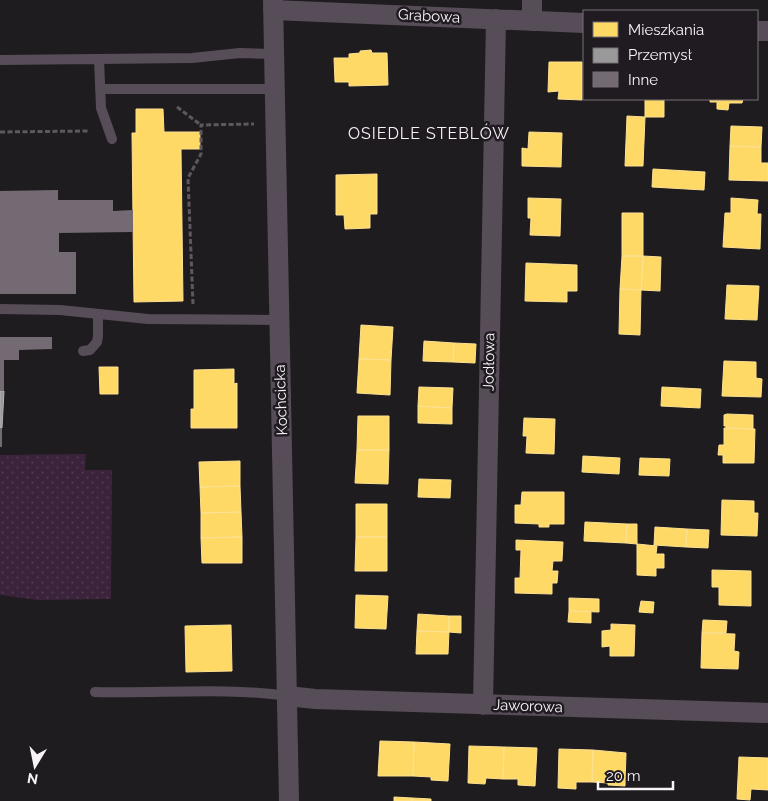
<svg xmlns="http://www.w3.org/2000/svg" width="768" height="801" viewBox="0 0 768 801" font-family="Raleway,sans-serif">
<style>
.grass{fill:url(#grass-dots)}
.homes{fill:#ffd966;stroke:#fde192}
.industry{fill:#999;stroke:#b5b4b5}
.building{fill:#746a74}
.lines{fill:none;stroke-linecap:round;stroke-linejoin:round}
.path{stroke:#5e585e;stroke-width:3;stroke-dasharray:5 2.5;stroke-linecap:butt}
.service{stroke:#574d58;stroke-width:10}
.minor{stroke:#574d58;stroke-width:20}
.labels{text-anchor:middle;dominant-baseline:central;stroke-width:5;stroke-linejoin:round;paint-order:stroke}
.street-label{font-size:15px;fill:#f7f3f7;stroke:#201b20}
.neighbourhood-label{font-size:16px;letter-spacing:1px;fill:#f7f3f7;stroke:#201b20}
</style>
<defs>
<pattern id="grass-dots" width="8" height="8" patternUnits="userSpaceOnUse" patternTransform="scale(1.25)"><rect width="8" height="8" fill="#3a233b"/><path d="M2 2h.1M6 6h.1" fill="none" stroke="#4e394e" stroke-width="1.8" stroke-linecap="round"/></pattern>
</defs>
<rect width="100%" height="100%" fill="#1f1c1f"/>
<!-- grass -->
<path class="grass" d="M86,454l-1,16h27l-1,129 -73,1 -38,-5v-140z"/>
<!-- homes -->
<path class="homes" d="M371,50l1,3h15l1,32 -39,1v-4h-14l-1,-24h15v-4l11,-1v-2z
M549,62h33v38l-24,-1 1,-8 -11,1z
M645,99h19v18h-19z
M710,99h33l-1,4h-13l-1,7 -11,-1v-7h-7z
M136,109h27l1,23h36v17h-19l2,152 -49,1 -2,-169h4z
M627,116l18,1 -2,49h-18z
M731,126l31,1 -1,20 -31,-1z
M529,132l33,1 -1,34 -39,-1v-18l6,1z
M730,146l31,1v16h7v18l-39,-1z
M653,169l52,3 -1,18 -52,-3z
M377,174v40h-7v14l-25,1 -1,-14h-8v-40z
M528,198l33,1 -1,37 -30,-1 1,-17h-3z
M731,198l27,2 -1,14h4l-1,35 -37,-2 2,-34h6z
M622,213h21v43h-21z
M622,256h21l-2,34 -21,-1z
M643,256l18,1 -1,34 -19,-1z
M526,263l51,2v26h-10v11l-42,-1z
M727,285l32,1 -2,34 -32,-1z
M620,289l21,1 -1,45 -21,-1z
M361,325l32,2 -2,33 -32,-1z
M424,341l30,2 -1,19 -30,-1z
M454,343l22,1 -1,19 -22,-1z
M359,359l32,1 -1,35 -33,-2z
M724,361l32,1v16l6,1 -1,18 -39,-1z
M99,367h19v27h-18z
M234,369v15l3,-1v45h-46v-19h3v-39z
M419,387l34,1 -1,20 -34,-2z
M662,387l39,2 -1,19 -39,-2z
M418,406l34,2v16l-34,-1z
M727,414l26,1v14l-27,-1v-2h-2v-11z
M358,416h31v34h-32z
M524,418l31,1 -1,35 -28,-1 1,-17h-4z
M724,428l31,1 -1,34h-31v-8h-5l1,-10h5z
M357,450h32l-1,34 -33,-1z
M583,456l37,2 -1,16 -37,-2z
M640,458l30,1 -1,17 -30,-1z
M240,461v25l-40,1 -1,-25z
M419,479l32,1 -1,18 -32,-1z
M240,486l1,26 -40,1 -1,-26z
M522,492h42v32h-15v3h-10v-3l-24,-1v-18h6z
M722,500l32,1v12h4l-1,23 -36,-1z
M356,504h31v33h-31z
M241,512l1,25 -41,1v-25z
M585,522l42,2 -1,19 -42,-2z
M627,524h10v20l-11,-1z
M655,527l32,2 -1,18 -32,-2z
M687,529l22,1 -1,18 -22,-1z
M242,537v26h-40l-1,-25z
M356,537h31v34h-32z
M516,540l47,2 -1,19h-9l-1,10h6l-1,12h-5v11l-37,-1v-15h5l1,-28h-5z
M637,544l20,2 -1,8h8v14h-8v8l-19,-1z
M712,570l39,1v35l-32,-1v-18h-7z
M356,595l32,1 -2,33 -31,-1z
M569,598l30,1v13l-30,-1z
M641,601l13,1 -1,11 -14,-1z
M569,611l22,1v11l-23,-1z
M418,614l31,2v16l-32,-1z
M449,616h12v17l-12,-1z
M703,620l24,1 -1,12h-24z
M611,624l24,1 -1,31h-24v-10l-8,1v-16l9,-1z
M231,625l1,46 -46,1 -1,-46z
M417,631l32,1 -1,22h-32z
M702,633l33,1 -1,17 5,1 -1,17 -37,-1z
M380,741l34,1 -1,34h-35z
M414,742l36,2 -2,37 -17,-1v-3l-18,-1z
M469,746l35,1 -1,32 -17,-1 -1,6 -17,-1z
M504,747l33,1 -2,38 -17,-1v-6h-15z
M559,749l34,1 -1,32h-16v7l-18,-1z
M593,750l33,3 -1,33 -17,-1v-2l-16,-1z
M739,757l29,1v32l-17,-1 -1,11 -13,-1z
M394,797l18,1v3h-18z
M412,798l19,1v2h-19z"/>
<!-- industry -->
<path class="industry" d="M0,391h4l-2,37h-2z"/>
<!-- building -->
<path class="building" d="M58,190v10h55v11l20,-1v22l-74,1v19h17v42h-76v-103z
M0,337h52v12l-33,1v10h-15v31h-4z
M0,428h2v19h-2z"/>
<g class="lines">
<!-- path -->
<path class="path" d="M177,107l24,18
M0,132l90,-1
M193,304l-5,-126 13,-24v-29l53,-1"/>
<!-- service -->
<path class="service" d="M99,59l2,49 11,31
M0,60l192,-2 48,-5 35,1
M100,89h175
M0,309l60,1 88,9 131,1
M83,351l7,-1 7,-8 1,-6v-22
M95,692c64,2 129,-5 193,4"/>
<!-- minor -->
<path class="minor" d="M273,0l16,801
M273,10l311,13
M532,21v-21
M757,31h11
M288,696l27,3 453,14
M483,705l13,-686"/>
</g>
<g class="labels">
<!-- street labels -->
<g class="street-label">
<text transform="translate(429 16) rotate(3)">Grabowa</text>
<text transform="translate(489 362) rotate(-89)">Jodłowa</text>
<text transform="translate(281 400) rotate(-92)">Kochcicka</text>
<text transform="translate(528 706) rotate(2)">Jaworowa</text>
</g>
<!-- neighbourhood labels -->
<g class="neighbourhood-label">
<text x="429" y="133">OSIEDLE STEBLÓW</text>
</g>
</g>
<!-- legend -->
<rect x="583" y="10" width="175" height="90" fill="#201b20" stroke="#767176"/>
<rect x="593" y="22" width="25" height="15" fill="#ffd966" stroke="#767176"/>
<text x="628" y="35" font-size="15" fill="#f7f3f7">Mieszkania</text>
<rect x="593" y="48" width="25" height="15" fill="#999999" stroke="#767176"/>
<text x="628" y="60" font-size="15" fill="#f7f3f7">Przemysł</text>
<rect x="593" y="72" width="25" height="15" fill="#746a74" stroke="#767176"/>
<text x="628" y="85" font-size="15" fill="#f7f3f7">Inne</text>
<!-- north arrow -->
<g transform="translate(35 766) rotate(190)" stroke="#201b20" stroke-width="4" paint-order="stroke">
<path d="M0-4L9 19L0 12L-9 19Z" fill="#f7f3f7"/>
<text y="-8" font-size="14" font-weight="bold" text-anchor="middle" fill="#f7f3f7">N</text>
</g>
<!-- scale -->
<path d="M598 781v8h75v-8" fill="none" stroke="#f7f3f7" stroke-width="2.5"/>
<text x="606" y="781" font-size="15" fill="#f7f3f7" stroke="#201b20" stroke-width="4" paint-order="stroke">20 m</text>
</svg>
